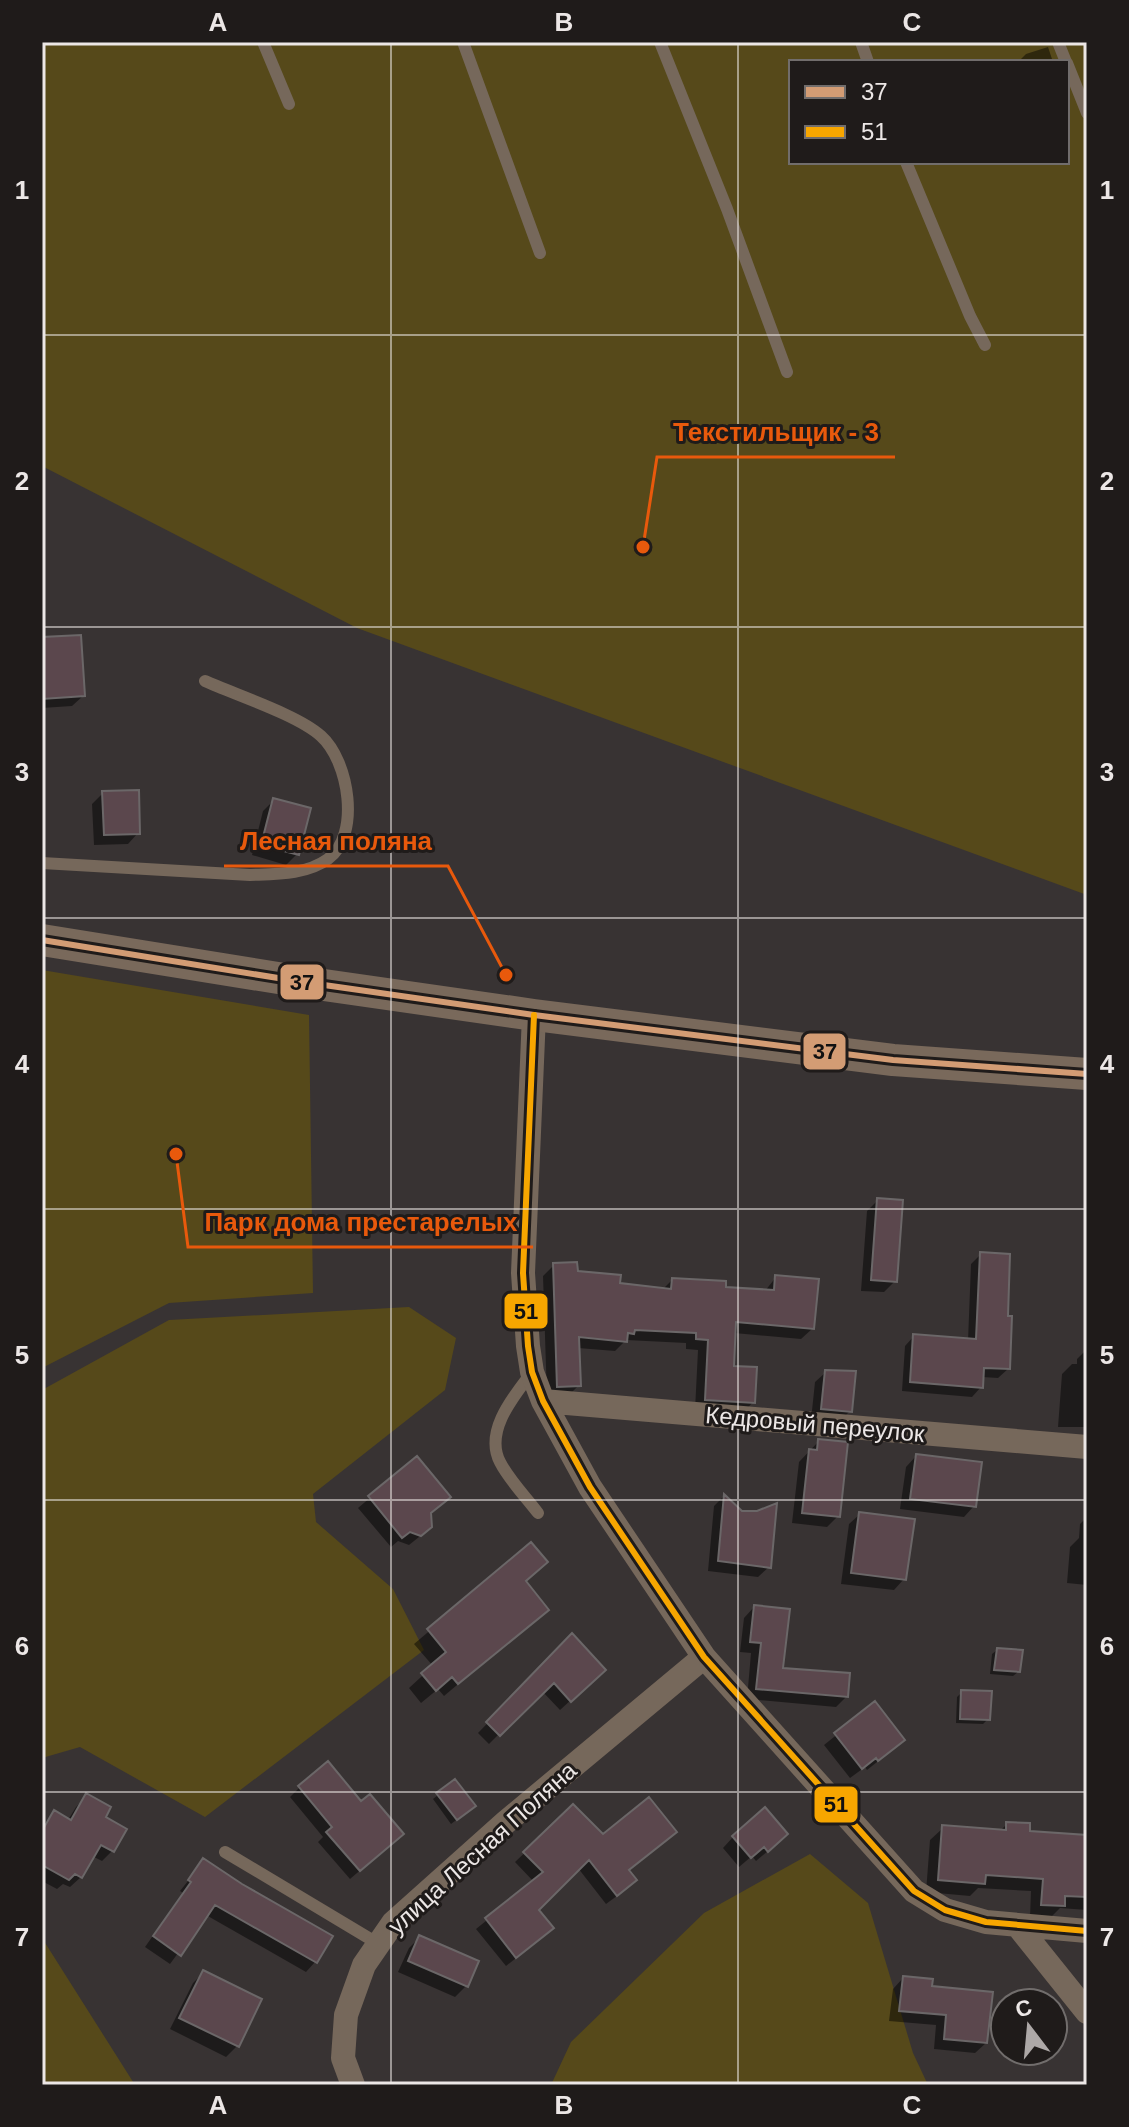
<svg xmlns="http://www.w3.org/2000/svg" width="1129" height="2127" viewBox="0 0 1129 2127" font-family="Helvetica,sans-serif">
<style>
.green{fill:#56491a;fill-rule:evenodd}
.shadow{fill:#0007}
.building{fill:#5b474d;stroke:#6b6768;stroke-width:2}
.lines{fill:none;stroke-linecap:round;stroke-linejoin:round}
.lane{stroke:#76685b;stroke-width:12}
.street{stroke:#76685b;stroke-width:24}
.secondary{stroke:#79695b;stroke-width:32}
.bus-1-casing{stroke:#1f1b1a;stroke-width:12}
.bus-2-casing{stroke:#1f1b1a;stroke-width:12}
.bus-1{stroke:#d39c74;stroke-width:6}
.bus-2{stroke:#f7a600;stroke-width:6}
.grid{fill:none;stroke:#ece7e6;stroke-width:2;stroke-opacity:0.55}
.labels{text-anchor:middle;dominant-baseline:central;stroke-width:6;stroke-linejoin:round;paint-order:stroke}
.street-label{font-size:24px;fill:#ece7e6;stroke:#1f1b1a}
.leader{fill:none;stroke:#e8590c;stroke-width:3}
.callout-dot{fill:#e8590c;stroke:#1f1b1a;stroke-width:3}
.callout-label{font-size:26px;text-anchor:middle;font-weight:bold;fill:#e8590c;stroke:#1f1b1a;stroke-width:6;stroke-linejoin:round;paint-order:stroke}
.line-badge{stroke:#1f1b1a;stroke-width:3}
.pale-badge-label{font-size:22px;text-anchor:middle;font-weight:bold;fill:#111}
.neatline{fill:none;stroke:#ece7e6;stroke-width:3}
.grid-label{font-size:26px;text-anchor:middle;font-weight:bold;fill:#ece7e6}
</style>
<rect width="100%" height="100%" fill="#383333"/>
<!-- green -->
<path class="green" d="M42,42h1045v853l-730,-267 -315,-162zM791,62h276v100h-276z
M42,970l267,45 4,278 -144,10 -127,65z
M409,1307l47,31 -11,52 -132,104 3,28 77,67 31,61 -219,167 -125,-70 -38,11v-368l127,-70z
M810,1854l58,49 45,150 15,32h-377l20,-43 133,-129z
M42,1938l93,147h-93z"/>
<!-- shadow -->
<path class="shadow" d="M1048,47l5,15h-35l8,-8z
M42,639l41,57 -11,10 -30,2z
M103,793l35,40 -10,11 -34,1 -2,-41z
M274,800l23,54 -11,11 -34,-10 11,-44z
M878,1200l17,81 -11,11 -23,-1 6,-80z
M981,1254l27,115 -10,9 -16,-1 -1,10 -9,10 -70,-6 3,-45 9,-10 54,5 3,-77z
M554,1265l64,20 44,5 10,-10 52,8 41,3 11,-14 36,52 -11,10 -67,-6 -2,35 21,34 -10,11 -48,-3 3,-60 -12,-1v-6l-60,-3 -11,11 -37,-3 1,37 -11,11 -21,1 -4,-121z
M1087,1349v78h-29l4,-53 10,-10h5v-5z
M826,1372l24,39 -11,11 -28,-2 4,-38z
M819,1441l19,75 -11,11 -35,-4 7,-61z
M916,1456l58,50 -10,11 -64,-8 6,-42z
M417,1458l21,49 -9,7 1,12 -11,11 -10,8 -11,-4 -7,6 -33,-39z
M724,1496l17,17h16l12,54 -11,10 -50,-6 6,-65z
M860,1514l44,65 -10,11 -53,-6 8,-60z
M1087,1517v68l-20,-2 3,-36 9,-9 1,-14z
M531,1545l-7,37 22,28 -102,86 -6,-7 -17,14 -12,-15 24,-22 -19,-22z
M754,1607l27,63 66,26 -11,11 -89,-8 4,-46 -11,-1 4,-34z
M572,1636l21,44 -33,30 -18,-19 -53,53 -11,-11z
M997,1650l21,22 -5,4 -23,-2 2,-20z
M962,1692l26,27 -5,5 -27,-1 1,-26z
M875,1704l17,46 -25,20 -2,-3 -15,11 -26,-33z
M300,1787l61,17 31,39 -42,36 -32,-37 5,-5 -33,-40z
M438,1795l30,16 -17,13 -18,-25z
M87,1796l16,21 9,34 -10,10 -10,-5 -11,21 -11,10 -7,-3 -6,5 -15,-8v-55l12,-13 14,7 8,-13z
M573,1807l54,64 -2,19 -19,14 -28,-36 -42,41 5,29 -35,28 -30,-37 58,-47 -19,-20z
M1007,1824l18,14 62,5v67l-27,-2 -10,10 -20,-1 1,-26 -53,-3 -8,8 -44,-4 4,-52 13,-12 56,4z
M733,1837l42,8 -19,16 -4,-5 -13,11 -16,-19z
M204,1861l111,101 -9,10 -100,-57 -36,49 -25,-17 38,-54 -3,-2z
M420,1937l57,25 -11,24 -11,11 -57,-25 11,-24z
M203,1973l34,73 -11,11 -56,-28 23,-46z
M903,1978l27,10 56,55 -11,10 -41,-4 2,-24 -47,-4 4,-32z"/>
<!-- building -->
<path class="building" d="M81,635l4,61 -43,3v-62z
M139,790l1,44 -36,1 -2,-44z
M273,798l38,10 -12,47 -38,-10z
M877,1198l26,2 -6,82 -26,-2z
M980,1252l30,2 -2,62h4l-2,53 -26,-1 -1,20 -73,-6 3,-48 63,5z
M577,1262l1,9 43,4 -1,8 51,6 1,-11 54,3v6l48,3 1,-15 44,4 -5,50 -78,-7 -2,44 23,1 -2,36 -50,-3 3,-60 -12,-1v-6l-61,-3 -1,4 -6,-1 -1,9 -48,-5 2,49 -24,1 -4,-124z
M825,1370l31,1 -4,41 -31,-3z
M818,1439l30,3 -8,75 -38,-4 7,-64 8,1z
M916,1454l66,8 -6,45 -66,-8z
M417,1456l34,41 -20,16 1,14 -11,9 -11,-4 -8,6 -34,-42z
M724,1494l18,17h15l20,-8 -6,65 -53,-7z
M859,1512l56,7 -9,61 -55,-7z
M531,1542l17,20 -22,19 23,29 -91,74 -6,-7 -16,14 -15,-18 25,-21 -19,-23z
M754,1605l36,4 -7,59 67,5 -2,24 -92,-8 5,-46 -11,-1z
M572,1633l34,37 -35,32 -17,-19 -54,53 -14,-14z
M997,1648l26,2 -3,22 -26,-2z
M961,1690l31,1 -2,29 -30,-1z
M875,1701l30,39 -27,21 -2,-3 -14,11 -28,-36z
M328,1761l33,40 9,-7 34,40 -44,37 -34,-39 6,-5 -34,-41z
M455,1779l21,27 -19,14 -21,-27z
M86,1793l25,14 -5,10 21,12 -13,23 -13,-7 -19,33 -7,-4 -6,6 -27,-15v-34l12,-21 17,10z
M649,1797l28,35 -48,38 8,10 -20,16 -28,-36 -50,50 15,18 -38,30 -31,-40 58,-46 -20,-20 50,-48 30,30z
M765,1807l23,27 -20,18 -4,-5 -13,11 -19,-22z
M1006,1822l24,1v8l57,4v62l-22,-1v10l-24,-1 2,-26 -57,-4 -1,9 -47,-4 4,-55 64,5z
M203,1858l39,26 91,52 -16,27 -102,-58 -34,51 -28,-20 38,-54 -3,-2z
M419,1935l60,26 -11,26 -60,-26z
M203,1970l59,29 -23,48 -60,-29z
M903,1976l30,3 -1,7 61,6 -6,51 -43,-4 2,-24 -47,-4z"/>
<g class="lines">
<!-- lane -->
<path class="lane" d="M263,42l26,62
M463,42l77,211
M660,42l67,167 60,163
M861,42l7,20
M1058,42l8,20
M1067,63l20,50
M906,162l64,154 15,29
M42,863l208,12c25,-1 56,0 78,-16 33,-24 21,-98 -7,-123 -23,-21 -85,-41 -116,-55
M532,1372c-18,24 -48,59 -32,90 9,18 26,35 38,51
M225,1852l152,91"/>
<!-- street -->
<path class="street" d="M534,1015l-11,258 5,73 4,26 11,29 47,86 114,170 210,234 31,19 41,12 101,9
M543,1401l544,46
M1018,1926l69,86
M353,2085l-10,-27 3,-43 18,-50 29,-42 113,-101 198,-165"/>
<!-- secondary -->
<path class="secondary" d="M42,940l261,42 231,33 359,45 194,14"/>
<!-- bus-1 casing -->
<g class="bus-1-casing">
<path id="bus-1" d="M42,940l261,42 231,33 359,45 194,14"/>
</g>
<!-- bus-2 casing -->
<g class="bus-2-casing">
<path id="bus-2" d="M534,1015l-11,258 5,73 4,26 11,29 47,86 114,170 210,234 31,19 41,12 101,9"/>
</g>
<!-- bus-1 -->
<use href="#bus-1" class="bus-1"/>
<!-- bus-2 -->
<use href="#bus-2" class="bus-2"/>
</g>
<!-- grid -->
<path class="grid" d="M391,42v2043M738,42v2043M42,335h1045M42,627h1045M42,918h1045M42,1209h1045M42,1500h1045M42,1792h1045"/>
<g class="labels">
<!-- street labels -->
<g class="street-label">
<text transform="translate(815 1424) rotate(5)">Кедровый переулок</text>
<text transform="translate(482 1848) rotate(-42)">улица Лесная Поляна</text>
</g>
</g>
<!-- callouts -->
<path class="leader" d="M643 547L657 457H895M506 975L448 866H224M176 1154L188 1247H533"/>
<g class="callout-dot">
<circle cx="643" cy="547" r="8"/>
<circle cx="506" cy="975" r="8"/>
<circle cx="176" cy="1154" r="8"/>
</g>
<g class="callout-label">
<text x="776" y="441">Текстильщик - 3</text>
<text x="336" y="850">Лесная поляна</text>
<text x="361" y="1231">Парк дома престарелых</text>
</g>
<g class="line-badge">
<rect x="279" y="963" width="46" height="38" rx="8" fill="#d39c74"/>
<rect x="802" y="1032" width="45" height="39" rx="8" fill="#d39c74"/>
<rect x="503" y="1292" width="46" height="38" rx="8" fill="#f7a600"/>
<rect x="813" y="1785" width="46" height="39" rx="8" fill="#f7a600"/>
</g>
<g class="pale-badge-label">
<text x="302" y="990">37</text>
<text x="825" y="1059">37</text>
<text x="526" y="1319">51</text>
<text x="836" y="1812">51</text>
</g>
<!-- border -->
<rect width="1129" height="2127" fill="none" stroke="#1f1b1a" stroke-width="88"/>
<!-- legend -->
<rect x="789" y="60" width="280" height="104" fill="#1f1b1a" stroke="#716d6c" stroke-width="2"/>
<rect x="805" y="86" width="40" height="12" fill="#d39c74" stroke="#716d6c" stroke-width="2"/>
<text x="861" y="100" font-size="24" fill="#ece7e6">37</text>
<rect x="805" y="126" width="40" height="12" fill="#f7a600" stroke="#716d6c" stroke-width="2"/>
<text x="861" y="140" font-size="24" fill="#ece7e6">51</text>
<!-- north arrow -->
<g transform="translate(1029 2027) rotate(344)"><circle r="38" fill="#1f1b1a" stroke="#716d6c" stroke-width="2"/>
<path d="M0-6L14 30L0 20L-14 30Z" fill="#ada8a7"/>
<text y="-12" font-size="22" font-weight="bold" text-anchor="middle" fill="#ece7e6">С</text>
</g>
<rect x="44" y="44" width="1041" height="2039" class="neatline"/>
<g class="grid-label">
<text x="218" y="31">A</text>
<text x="564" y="31">B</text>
<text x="912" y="31">C</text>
<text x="22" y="199">1</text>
<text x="1107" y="199">1</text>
<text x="22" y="490">2</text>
<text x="1107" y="490">2</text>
<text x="22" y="781">3</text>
<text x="1107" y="781">3</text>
<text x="22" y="1073">4</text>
<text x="1107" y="1073">4</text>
<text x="22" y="1364">5</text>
<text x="1107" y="1364">5</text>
<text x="22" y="1655">6</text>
<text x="1107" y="1655">6</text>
<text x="22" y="1946">7</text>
<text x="1107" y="1946">7</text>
<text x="218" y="2114">A</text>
<text x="564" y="2114">B</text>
<text x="912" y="2114">C</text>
</g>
</svg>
